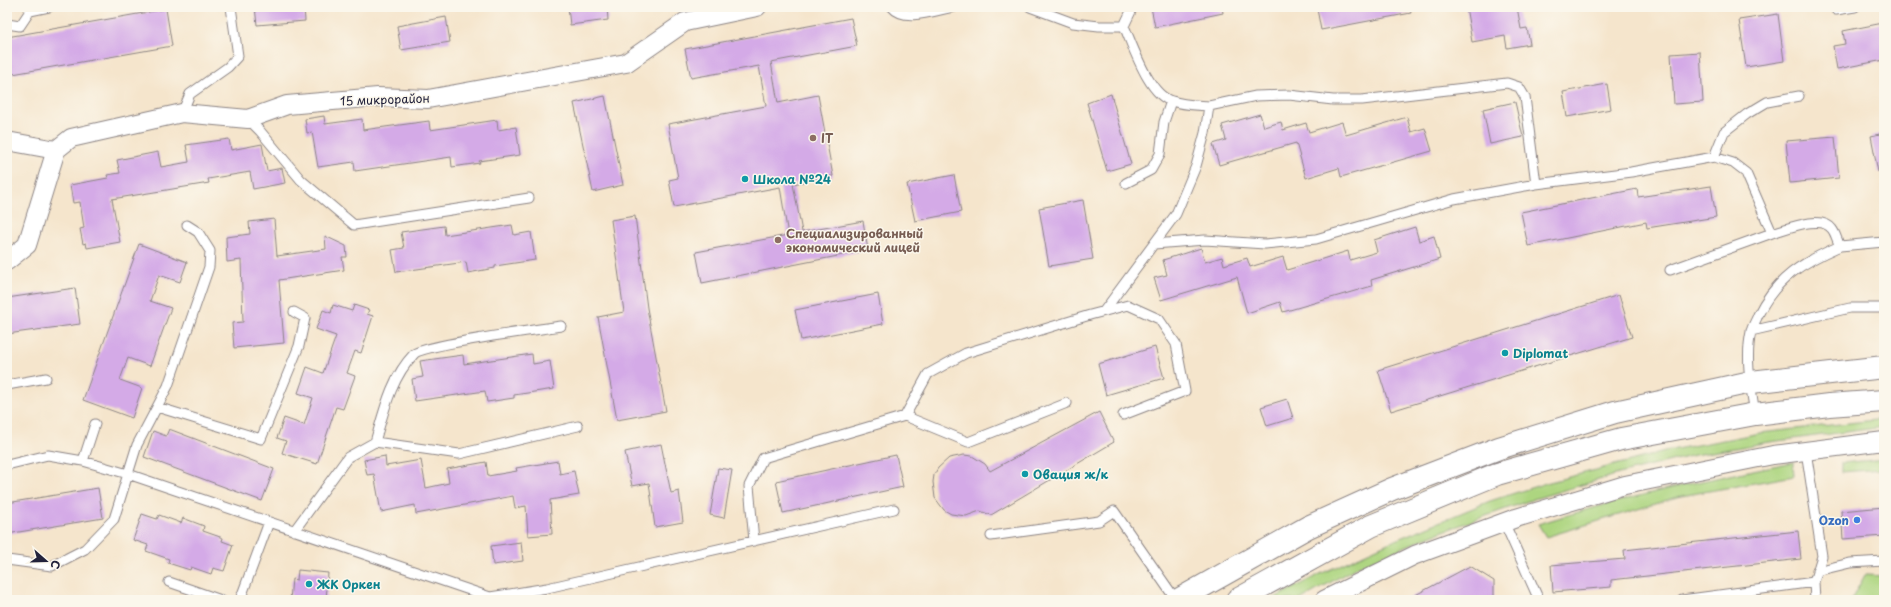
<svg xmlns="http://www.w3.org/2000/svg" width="1891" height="607" viewBox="0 0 1891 607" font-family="'Playpen Sans',sans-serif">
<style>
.grass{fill:#add580;stroke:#687c5e}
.building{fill:#d4aae7}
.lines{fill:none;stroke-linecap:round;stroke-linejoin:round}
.service-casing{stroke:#8c8484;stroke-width:11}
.minor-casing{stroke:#8c8484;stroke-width:20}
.secondary-casing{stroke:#8c8484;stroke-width:24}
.service{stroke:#fff;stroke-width:9}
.minor{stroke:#fff;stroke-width:18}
.secondary{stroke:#fff;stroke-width:22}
.education-dot{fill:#8d6e63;stroke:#fbf7ec;stroke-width:1.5}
.culture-dot{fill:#0f9aa8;stroke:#fbf7ec;stroke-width:1.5}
.shop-dot{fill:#3f7fe0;stroke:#fbf7ec;stroke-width:1.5}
.labels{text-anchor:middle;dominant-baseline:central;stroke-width:3;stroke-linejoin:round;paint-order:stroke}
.street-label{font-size:12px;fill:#22223b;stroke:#fbf7ec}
.education-label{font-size:12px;font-weight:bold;fill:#785e54;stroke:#fbf7ec;text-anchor:start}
.culture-label{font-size:12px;font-weight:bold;fill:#0d838f;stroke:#fbf7ec;text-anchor:start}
.shop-label{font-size:12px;font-weight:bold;fill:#366cbe;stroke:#fbf7ec;text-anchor:end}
</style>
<rect width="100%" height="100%" fill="#fbf7ec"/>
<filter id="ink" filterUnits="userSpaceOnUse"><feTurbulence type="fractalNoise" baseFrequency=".025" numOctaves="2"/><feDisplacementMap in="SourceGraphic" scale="8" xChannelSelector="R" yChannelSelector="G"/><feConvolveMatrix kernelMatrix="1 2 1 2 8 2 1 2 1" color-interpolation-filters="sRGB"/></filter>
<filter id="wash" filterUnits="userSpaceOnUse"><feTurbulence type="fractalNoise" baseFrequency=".012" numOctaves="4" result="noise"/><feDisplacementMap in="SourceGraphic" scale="16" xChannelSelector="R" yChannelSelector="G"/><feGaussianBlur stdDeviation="0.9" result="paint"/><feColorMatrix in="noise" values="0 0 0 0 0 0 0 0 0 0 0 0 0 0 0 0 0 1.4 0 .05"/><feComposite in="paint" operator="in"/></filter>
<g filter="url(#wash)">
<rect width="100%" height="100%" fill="#f5e5cc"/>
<!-- grass -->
<path class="grass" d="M1884,419v8l-114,15 -75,13 -76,19 -85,25 -99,35 -78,33 -57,33h-29l47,-25 70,-32 102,-42 56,-18 130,-34 84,-16z
M1884,459v10l-43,3v-9z
M1793,462l1,14 -113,20 -135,41 -8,-13c84,-26 169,-45 255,-62z
M1865,575l19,1v24h-33z"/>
<g id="blocks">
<!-- building -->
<path class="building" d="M255,7h49l1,14 -48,4z
M568,7h39l1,13 -38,5z
M1151,7h71l1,6 -68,14z
M1327,7h83l1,6 -90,17 -4,-21z
M1466,7h51l4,22 6,-1 3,16 -23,4 -2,-12 -33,6z
M166,9l6,37 -165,29v-38z
M1778,14l6,47 -38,6 -7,-47z
M446,17l4,25 -49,8 -4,-24z
M851,18l6,28 -86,16 7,41 40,-8 15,81 -40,8 9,48 61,-11 5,29 -166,33 -6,-31 92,-17 -8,-48 -106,20 -5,-27 9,-2 -10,-54 98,-18 -7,-40 -68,12 -6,-29z
M1883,23l1,37 -47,9 -4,-23 12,-2 -2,-13z
M1700,52l3,50 -29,2 -3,-50z
M1607,84l4,25 -44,8 -4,-25z
M1111,94l20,70 -24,7 -20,-68z
M605,96l18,89 -30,7 -19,-89z
M1515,102l8,35 -33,7 -7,-35z
M1260,114l4,13 17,-5 2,8 23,-7 3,9 33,-10 4,13 61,-18 4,15 14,-4 7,23 -91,26 -2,-9 -33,10 -10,-35 -77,22 -6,-21 13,-4 -4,-15z
M324,116l1,8 37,-5 1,11 66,-9 1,9 67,-10 1,10 18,-3 4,28 -41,6 1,2 -28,4 -1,-10 -96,14 -1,-9 -36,5 -6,-35 -5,1 -2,-14z
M1884,133v38l-6,1 -7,-36z
M1835,137l4,41 -49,5 -4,-42z
M229,139l2,11 31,-6 5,27 15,-3 3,15 -32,6 -3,-17 -42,7 1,4 -97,16 8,43 -33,6 -1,-5 -3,1 -3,-15 4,-1 -4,-26 -7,1 -3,-18 38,-7 -1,-3 13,-2 -3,-13 41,-8 3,15 28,-5 -3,-17z
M954,175l7,37 -46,9 -8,-37z
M1711,186l5,31 -69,11 -1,-6 -118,24 -7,-34 116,-23 1,8z
M1083,200l10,59 -44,7 -10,-58z
M635,216l12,92 19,103 -49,9 -19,-103 26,-5 -13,-92z
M274,219l3,37 49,-7 -1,-13 21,10 1,11h-5l2,13 -65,10 5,63 -50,5 -2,-25 11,-1 -2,-62 -14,2 -1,-25 24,-3 -1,-12z
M512,225l2,10 17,-3 4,28 -40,6v2l-27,5 -2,-11 -70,10 -4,-22 12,-2 -3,-16 43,-6 1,9z
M1415,227l4,14 15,-5 6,23 -69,21 1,6 -89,26 -3,-10 -33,11 -10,-36 -76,23 -7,-22 13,-3 -4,-15 38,-12 4,14 17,-5 2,8 23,-7 3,9 33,-10 4,13 61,-19 2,9 27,-8 -3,-12z
M139,244l48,18 -7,20 -21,-7 -9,26 21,7 -21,58 -22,-8 -8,22 22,8 -10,30 -49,-18z
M75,288l5,36 -73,10v-36z
M878,294l5,30 -82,16 -6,-30z
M1619,295l13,42 -241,74 -13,-41z
M333,305l19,6 2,-6 15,5 -2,4 6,2 -12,37 -6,-2 -8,22 8,3 -12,33 -7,-2 -19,57 -35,-11 4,-12 -9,-3 7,-20 20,7 9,-27 -15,-5 9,-26 16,6 13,-37 -20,-7 7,-19 8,3z
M1155,347l9,31 -58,17 -8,-31z
M532,354l1,10 17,-3 4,28 -40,6v3l-27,4 -2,-11 -70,10 -3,-22 11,-2 -3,-16 43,-6 1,9z
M1287,399l6,19 -26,8 -6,-19z
M1099,412l15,30 -123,73 -11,-4 -14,5 -15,-2 -7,-4 -9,-12 -2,-16 1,-7 4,-7 11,-10 15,-3 8,1 13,8 5,7z
M169,429l105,40 -12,32 -118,-44 9,-26 13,5z
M661,444l10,49 8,-2 4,31 -28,5 -6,-44 -17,3 -7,-34z
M896,455l7,32 -120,26 -7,-32z
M385,456l1,10 35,-6 5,28 23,-5 -2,-14 39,-7 2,14 29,-5 -1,-3 42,-7 2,13 14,-3 5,24 -29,5 2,34 -24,2 -2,-30 -11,2 -2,-12 -97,18 -1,-9 -34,7 -7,-38 -7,1 -3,-15z
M718,468l14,2 -8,48 -14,-3z
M98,488l5,30 -96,16v-31z
M1884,507v29l-41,3 -2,-28z
M142,514l15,5 2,-4 22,8 2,-5 21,8 -1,5 20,7 -1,3 11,4 -9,26 -11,-3 -2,6 -20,-7 -1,3 -22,-7 1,-4 -23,-8 2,-6 -15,-5z
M1798,531l3,28 -190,21v7l-58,5 -2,-27 74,-6 -1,-9z
M521,542l2,19 -30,4 -2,-19z
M1470,566l24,15v19h-88z
M298,570l30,3 -2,27h-36l2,-21 5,1z"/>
</g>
</g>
<g filter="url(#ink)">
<use href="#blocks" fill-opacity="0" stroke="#8c8484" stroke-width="1"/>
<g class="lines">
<!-- service casing -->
<g class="service-casing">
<path id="service" d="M892,7c13,16 44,3 62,0
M1030,7l43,16 26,3h25
M1836,10l19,-3
M7,24l13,2 10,-15 19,-4
M1209,106l47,-10 33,-1 44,5h29l145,-17 12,4 6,10 11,87
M182,113l8,-19 38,-27 10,-11 -7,-49
M248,119l12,12 41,49 53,45 175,-27
M1714,157l10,-25 23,-18 20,-12 32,-6
M1126,183l25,-13 9,-16 4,-32 7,-21
M187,225l11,7 12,19 -1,16 -41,119 -31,59 -9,29 362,123 57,-9 347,-79
M1154,244l51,-4 60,4 51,-5 138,-40 82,-15 95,-12 83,-15 19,6 13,10 26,60 -102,37
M1840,246l44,-4
M1104,311l72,-97 20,-48 9,-33 4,-27c-12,-1 -26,-1 -37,-5 -23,-5 -39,-55 -48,-75l9,-19
M561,326c-20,3 -138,19 -147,28 -23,24 -30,57 -39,88l84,12 119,-28
M1751,331l99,-23h34
M7,385l39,-7
M157,407l104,32 38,-93 6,-28 -11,-6
M1755,414c-4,-26 -10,-56 -4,-82 1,-6 5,-11 7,-17 18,-37 45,-53 82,-69 -3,-5 -4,-12 -8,-17 -11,-15 -45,0 -60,4
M905,416l23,-42 38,-21 124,-38 38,-10 31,14 17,25 9,47 -62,24
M83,461l12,-37
M7,465l41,-10 35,6 45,13 -14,45 -29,30 -33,17 -45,-6
M1504,522l35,78
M294,531l54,-74 27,-15
M991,536l108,-15 15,-10 62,89
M754,541l-5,-55 14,-28 142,-42 63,26 99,-39
M1817,571l33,-8 34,-2
M169,582l52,18
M1814,582l1,18
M240,600l29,-78
M1682,600l132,-18 8,-26 -16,-105"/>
</g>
<!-- minor casing -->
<g class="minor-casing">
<path id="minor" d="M7,141l49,9 15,-12 111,-25 66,6 39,-14 91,-8 50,2 198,-36 59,-41 72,-15
M7,261l20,-16 29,-95
M1324,600l91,-45 101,-37 109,-33 148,-30 111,-14"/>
</g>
<!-- secondary casing -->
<g class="secondary-casing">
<path id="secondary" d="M1178,600l130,-73 84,-38 107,-41 116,-36 136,-30 133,-15
M1237,600l134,-74 126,-52 124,-35 134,-25 74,-9 55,-4"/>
</g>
<!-- service -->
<use href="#service" class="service"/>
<!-- minor -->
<use href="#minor" class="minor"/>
<!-- secondary -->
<use href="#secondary" class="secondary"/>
</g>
</g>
<!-- markers -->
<g class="education-dot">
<circle cx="813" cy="138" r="4"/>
<circle cx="778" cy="240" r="4"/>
</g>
<g class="culture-dot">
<circle cx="745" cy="179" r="4"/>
<circle cx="1505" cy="353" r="4"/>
<circle cx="1025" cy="474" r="4"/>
<circle cx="309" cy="584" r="4"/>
</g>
<circle class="shop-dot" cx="1857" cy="520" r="4"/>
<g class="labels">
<!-- street labels -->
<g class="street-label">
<text transform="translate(385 99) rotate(-2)">15 микрорайон</text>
</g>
<!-- education labels -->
<g class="education-label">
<text x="821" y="138">IT</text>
<text x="786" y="233">Специализированный<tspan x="786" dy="14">экономический лицей</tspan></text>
</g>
<!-- culture labels -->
<g class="culture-label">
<text x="753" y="179">Школа №24</text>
<text x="1513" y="353">Diplomat</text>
<text x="1033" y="474">Овация ж/к</text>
<text x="317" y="584">ЖК Оркен</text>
</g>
<!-- shop labels -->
<g class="shop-label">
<text x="1849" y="520">Ozon</text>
</g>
</g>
<!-- margin -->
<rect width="1891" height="607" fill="none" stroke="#fbf7ec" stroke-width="24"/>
<!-- north arrow -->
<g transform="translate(46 561) rotate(110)" stroke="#fbf7ec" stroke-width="3" paint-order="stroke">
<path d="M0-3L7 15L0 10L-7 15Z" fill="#22223b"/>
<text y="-6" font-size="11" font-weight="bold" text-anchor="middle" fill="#22223b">С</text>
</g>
</svg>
